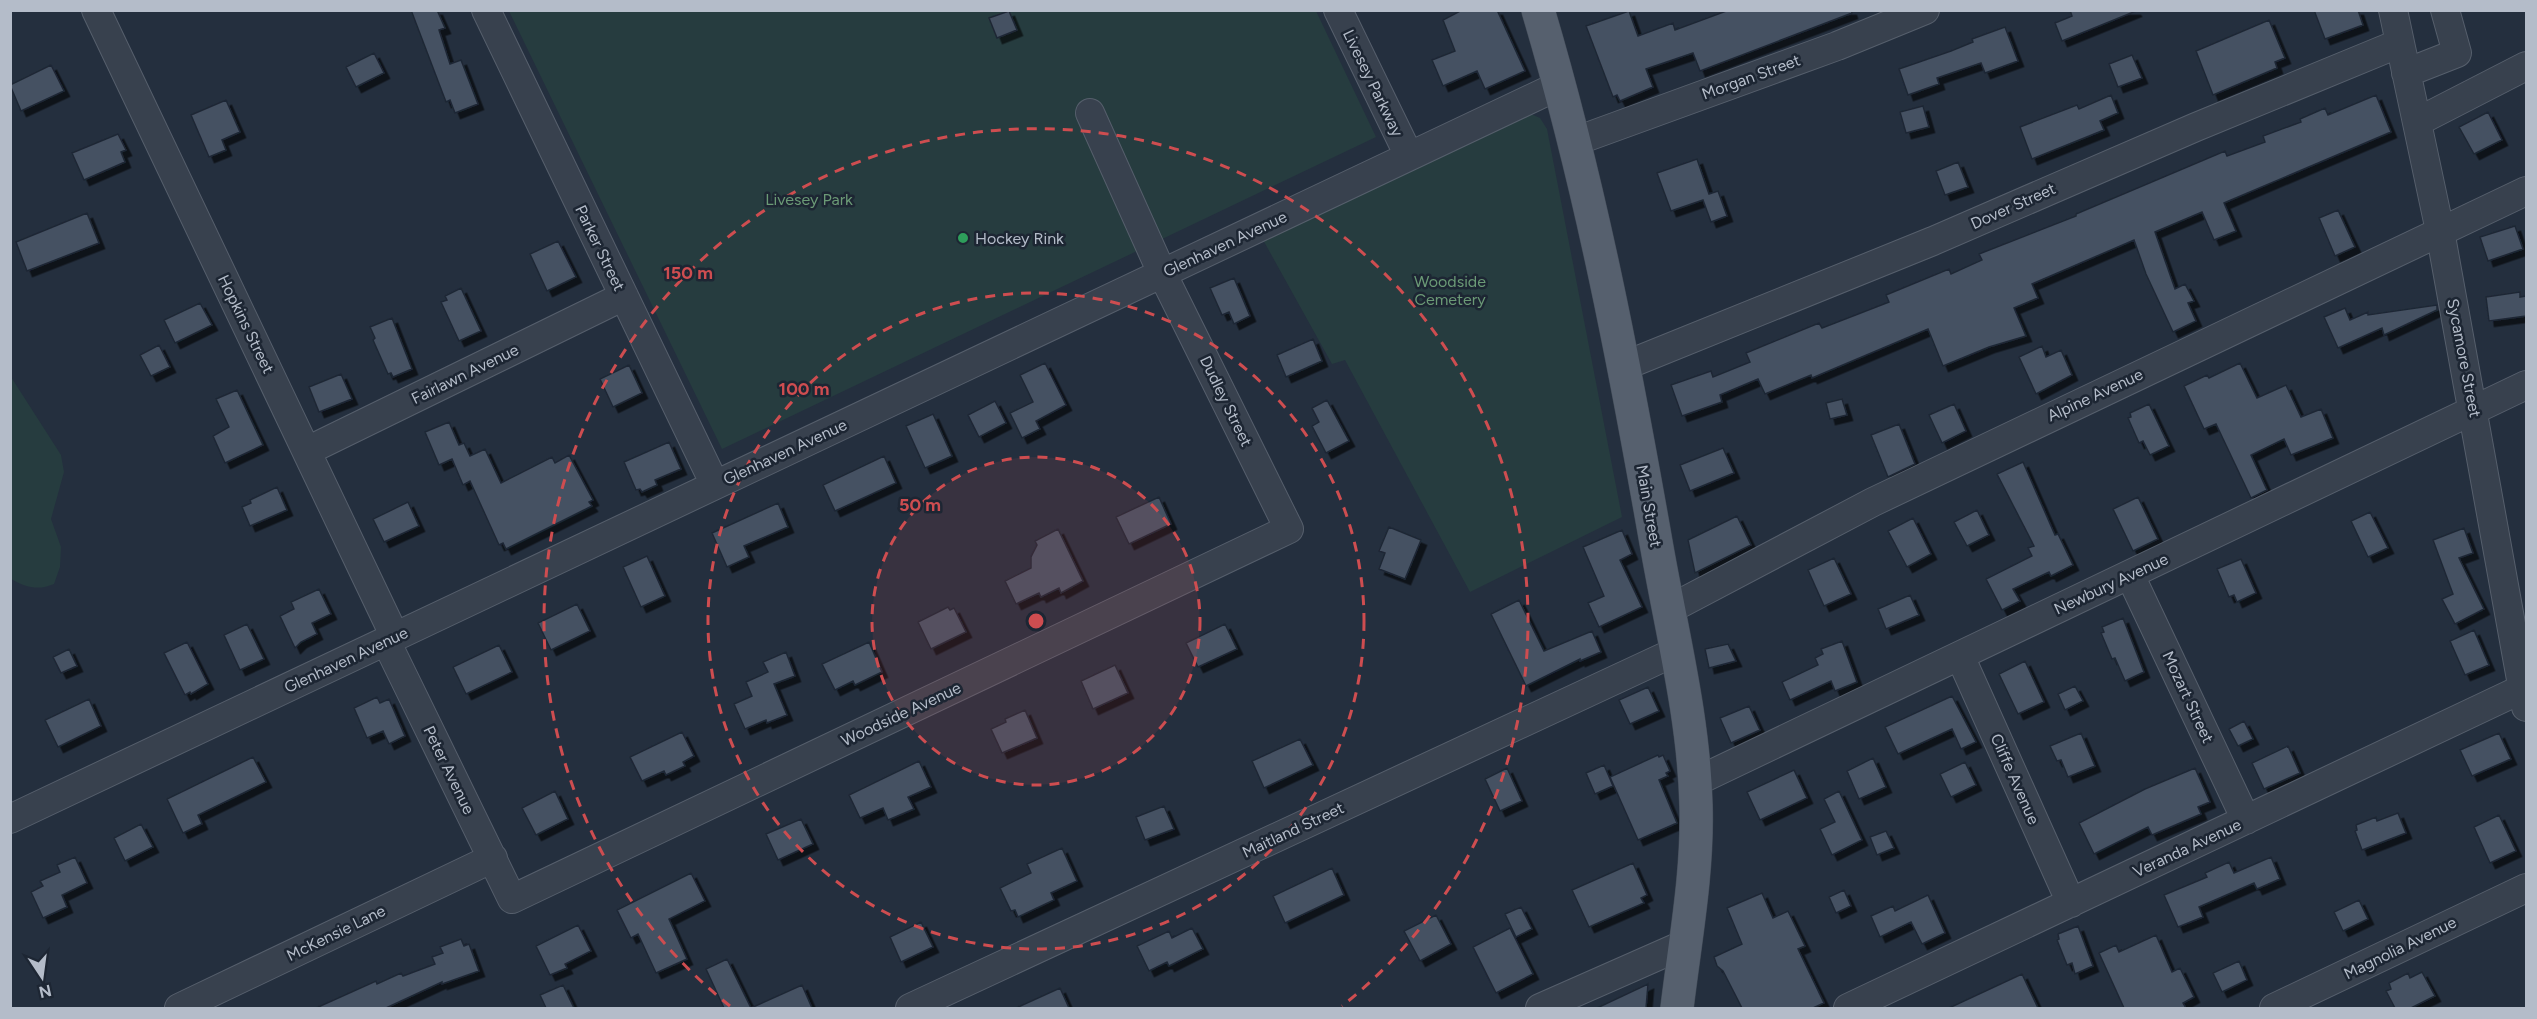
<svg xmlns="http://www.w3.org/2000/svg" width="2537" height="1019" viewBox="0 0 2537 1019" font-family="Figtree,sans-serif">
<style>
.green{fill:#263c3f}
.building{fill:#455162;stroke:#1f2835;stroke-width:1.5;filter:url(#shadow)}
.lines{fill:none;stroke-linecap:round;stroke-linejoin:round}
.minor-casing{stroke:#565f6c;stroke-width:30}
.major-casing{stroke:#414a57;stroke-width:34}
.minor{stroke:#38414e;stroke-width:28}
.major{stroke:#56606e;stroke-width:33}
.ring{fill:none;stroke:#ce4d50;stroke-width:3;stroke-dasharray:10 8}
.leisure-dot{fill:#2e9e5b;stroke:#1d2633;stroke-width:2}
.labels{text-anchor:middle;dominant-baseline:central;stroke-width:5;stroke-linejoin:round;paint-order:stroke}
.street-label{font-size:16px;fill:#b4bcc9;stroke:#1d2633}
.park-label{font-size:16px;fill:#6b9a76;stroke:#1d2633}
.poi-label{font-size:16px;fill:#b4bcc9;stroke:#1d2633;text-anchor:start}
.centre{fill:#ce4d50;stroke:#1d2633;stroke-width:3}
.ring-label{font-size:18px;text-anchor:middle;font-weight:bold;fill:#ce4d50;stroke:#1d2633;stroke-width:5;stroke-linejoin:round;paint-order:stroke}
</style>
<defs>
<filter id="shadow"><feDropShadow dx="5.5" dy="5.5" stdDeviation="0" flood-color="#0009"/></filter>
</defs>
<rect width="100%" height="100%" fill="#242f3e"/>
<!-- green -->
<path class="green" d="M509,11h807l60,126 -654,312z
M1531,114l9,4 7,11 75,388 -152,75 -125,-232 -13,4 -70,-126z
M11,377l50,78 3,17 -13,47 10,28 -1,20 -6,17c-16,7 -29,3 -43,-5z"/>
<!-- building -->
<path class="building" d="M411,10h26l8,18 -6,2 11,34 11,-4 17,44 -23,9 -5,-13 -4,2z
M1462,10h35l28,61 -40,18 -8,-18 -34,15 -11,-26 23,-9 -12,-31z
M1729,10h122l1,3 -152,58 -7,-18 -47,16 7,18 -33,14 -3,-6 -4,2 -27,-71 43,-15 9,25 35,-13 2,7z
M2070,10h65l1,1 -74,30 -7,-18 17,-7z
M2314,10h44l5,15 -38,14z
M1009,11l8,19 -20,8 -8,-20z
M2269,20l16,38 -10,4 2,6 -64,27 -17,-44z
M2005,27l13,34 -33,12 -4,-10 -44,15 2,6 -31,11 -9,-26 52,-18 22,-9 -1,-3z
M374,53l10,20 -28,14 -10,-20z
M2132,55l10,23 -24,9 -9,-23z
M51,65l13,26 -43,20 -11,-26z
M2111,95l7,18 -18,8 4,9 -72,29 -12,-32 57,-22 2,4z
M2376,95l15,37 -167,71 12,28 -22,9 -12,-28 -47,20 20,57 10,-5 9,17 -6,2 8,18 -23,11 -27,-58 -12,-34 -102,44 6,14 -24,10 12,28 -37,11 -46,19 -15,-37 -116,49 -1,-3 -46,19 -7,-15 -38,16 2,7 -40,14 -11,-31 40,-14 2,6 37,-15 -4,-9 73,-30 3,5 67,-26 -3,-7 63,-26 2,5 31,-14 -3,-6 97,-38v-2l149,-63 2,5 38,-14 -2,-6 38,-14 -1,-3 25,-11 3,7z
M226,100l14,32 -18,8 4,10 -17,7 -18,-42z
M1923,106l6,21 -23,6 -6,-21z
M2488,112l14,28 -28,14 -15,-27z
M118,134l8,16 -5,2 4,10 -41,18 -12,-27z
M1697,159l12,35 9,-3 9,25 -16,6 -8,-22 -32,11 -14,-38z
M1958,162l10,25 -23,8 -9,-24z
M2338,210l17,37 -20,9 -16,-38z
M87,213l12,30 -72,28 -11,-29z
M2515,226l8,23 -35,12 -8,-24z
M558,241l18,36 -29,14 -17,-37z
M1234,278l16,38 -16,8 -5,-12 -7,3 -12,-27z
M461,288l20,43 -22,10 -18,-39 6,-2 -2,-4z
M2520,292v5l6,-1v20l-37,5 -3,-24z
M200,303l12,22 -37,18 -11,-23z
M2437,305v5l-53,25 -2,-7 -44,20 -14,-31 21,-9 5,12 18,-8v3z
M392,318l20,51 -19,8 -2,-4 -3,1 -15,-34 2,-2 -5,-11z
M1313,339l9,22 -36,16 -9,-22z
M159,345l11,22 -19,9 -11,-21z
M2042,346l4,11 15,-7 11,25 -36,19 -17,-37z
M1045,363l21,42 -30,16 4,8 -18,9 -12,-25 23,-11 -13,-27z
M2240,363l17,35 29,-13 15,32 20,-8 12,29 -42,17 -7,-16 -33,16 16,35 -16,8 -35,-74 -12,5 -20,-43 23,-11 2,3z
M629,365l13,28 -29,14 -13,-28z
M341,374l11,25 -33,13 -10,-25z
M237,390l26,55 -38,18 -12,-27 16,-9 -13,-28z
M1842,399l5,16 -17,4 -4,-16z
M1327,400l22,41 -23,12 -14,-27 7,-4 -7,-14z
M995,401l11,22 -27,14 -11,-22z
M1954,404l12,27 -24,12 -13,-28z
M2149,404l20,42 -19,9 -7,-14 -4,2 -11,-25 3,-1 -1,-4z
M933,414l19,42 -27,12 -19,-42z
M449,422l10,23 5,-2 6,13 15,-7 16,34 51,-26 3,6 14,-8 24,45 -4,2 3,4 -86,43 -3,-6 -4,2 -29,-64 -7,4 -11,-26 -13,6 -14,-33z
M1899,424l16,40 -27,13 -17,-42z
M669,442l12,27 -26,11 2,5 -15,7 -2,-3 -4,1 -12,-28z
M1723,448l11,25 -44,18 -10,-26z
M884,456l12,27 -61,28 -12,-26z
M2023,462l32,73 3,-1 15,31 -22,11 -2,-4 -36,17 7,12 -18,9 -16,-31 46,-23 -4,-8 6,-2 -37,-72z
M277,487l10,23 -37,16 -8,-19 9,-4 -1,-3z
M1159,497l12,27 -42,20 -13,-27z
M2138,497l20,42 -25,12 -20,-42z
M408,502l11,24 -35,16 -11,-23z
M778,503l10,24 -44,19 5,11 -22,10 -15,-34z
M1977,510l12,25 -22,11 -13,-24z
M2370,512l18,36 -20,9 -17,-36z
M1737,516l14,29 -56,28 -7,-33z
M1913,518l18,36 -24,13 -19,-36z
M1389,527l32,13 -16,39 -26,-10 6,-16 -6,-2z
M2464,528l9,25 -14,5 25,51 -29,15 -13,-25 11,-5 -20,-54z
M1058,529l25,52 -22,12 -2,-5 -18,9 -2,-4 -23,11 -11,-23 26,-13v-11l6,-12 -2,-4z
M1622,530l10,24 -12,6 22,47 -43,20 -11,-24 16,-7 -21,-49z
M647,556l18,40 -24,11 -18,-40z
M1834,558l17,36 -27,12 -16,-36z
M2241,559l15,34 -19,9 -3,-7 -5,2 -12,-28z
M319,589l12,25 -19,9 5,11 -16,8 -6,6 -15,-32 14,-7 -3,-7z
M1910,595l9,20 -33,14 -8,-20z
M1519,600l25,51 48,-20 9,21 -21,9v-2l-54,27 -35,-72z
M577,604l13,27 -39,19 -13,-27z
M948,607l2,3 4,-2 12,24 -35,17 -13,-27z
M2123,618l21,54 -19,9 -10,-23 -3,1 -11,-26 3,-1 -2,-5z
M247,624l17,35 -24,11 -16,-35z
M1225,624l12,25 -39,18 -12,-24z
M2474,630l15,35 -24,10 -15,-34z
M1842,641l15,41 -22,9 -4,-10 -41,19 -8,-18 36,-17 -3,-7 8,-4 -2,-5z
M187,642l21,42 -17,10 -1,-2 -5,3 -21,-42z
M869,642l13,30 -27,13 -2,-4 -18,9 -13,-26z
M1728,644l8,17 -27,7 -4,-19z
M499,645l13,27 -46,22 -13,-27z
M69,649l8,17 -16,7 -8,-16z
M786,652l9,24 -21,8 13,31 -20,8 -1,-3 -21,9 -11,-25 18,-8 -6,-14 22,-10 -5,-10z
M2025,661l19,41 -26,12 -19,-40z
M1115,665l13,28 -35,16 -12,-28z
M2075,686l8,15 -18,9 -7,-16z
M1648,687l11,24 -29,13 -11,-24z
M1952,696l24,46 -15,7 -9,-20 -54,25 -13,-27z
M377,697l3,6 9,-4 16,37 -16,8 -6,-13 -16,7 -13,-30z
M89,699l12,27 -43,21 -13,-27z
M1749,706l11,24 -29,13 -11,-25z
M1025,710l12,28 -35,15 -11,-24 15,-7 -1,-3z
M2244,721l9,18 -15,7 -9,-17z
M682,732l12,24 -11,6 2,4 -19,9 -2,-4 -22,10 -12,-24z
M2081,733l14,33 -27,11 -7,-17 -4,1 -7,-15z
M2499,733l12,26 -39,17 -12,-26z
M1300,739l13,26 -49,23 -12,-27z
M2288,746l12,27 -36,16 -12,-26z
M1658,755l1,2 4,-2 7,16 -4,2 2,3 -9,4 18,43 -39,17 -28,-63z
M253,757l13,25 -68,33 4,9 -19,9 -16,-34z
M1873,758l13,29 -27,12 -12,-28z
M919,761l12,26 -23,10 6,12 -26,11 -5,-12 -23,10 -11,-23z
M1965,762l11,23 -25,12 -11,-23z
M1604,765l9,21 -18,8 -9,-21z
M1507,768l15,33 -22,10 -15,-32z
M2195,768l15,34 -12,5 3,7 -49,21 -4,-8 -54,27 -15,-31 66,-34z
M1794,770l13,28 -47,22 -13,-28z
M555,791l13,28 -32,16 -14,-27z
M1839,791l23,49 -30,15 -12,-26 15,-7 -11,-23z
M1164,806l10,23 -29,11 -9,-23z
M2398,813l8,20 -44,17 -7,-19 2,-1 -1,-5 20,-8 1,4z
M2499,815l17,36 -26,12 -16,-36z
M801,819l12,25 -35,16 -12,-26z
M141,824l12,23 -28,14 -11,-23z
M1886,831l8,17 -17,7 -7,-18z
M1062,848l15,33 -26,12 3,7 -36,17 -3,-7 -4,1 -11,-23 31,-15 -4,-9z
M75,857l12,26 -25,12 5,12 -24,11 -12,-26 12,-6 -3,-5 20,-9 -3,-7z
M2271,857l9,22 -23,10 -3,-6 -55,24 4,10 -25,10 -14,-32 43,-18 -2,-4 24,-11 5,11z
M1633,863l14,32 -6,3 3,5 -55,24 -17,-37z
M1332,868l12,27 -59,28 -12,-27z
M691,873l14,28 -36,18 18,40 -31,14 -18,-39 -7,4 -14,-28z
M1844,890l7,16 -15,7 -7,-16z
M1762,893l11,25 15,-7 17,35 -7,3 26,54 -11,5h-71l-19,-37 -6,-5 -3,-9 28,-13 -15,-36z
M1928,895l17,38 -23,11 -11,-22 -31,15 -9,-21 22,-10 2,5z
M2359,900l9,19 -25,12 -9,-19z
M1521,907l11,22 -16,8 -11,-23z
M1436,915l15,29 -31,17 -16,-30z
M921,922l12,25 -32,15 -11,-25z
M578,925l13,26 -26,13 2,4 -17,7 -14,-29z
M2078,926l15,40 -18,8 -3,-11 -5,2 -10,-25 2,-1 -1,-5z
M1192,928l11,21 -34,17 -2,-4 -18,9 -12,-25 32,-15 3,7z
M1510,928l23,46 -37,19 -23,-46z
M2156,935l16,37 8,-4 14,29 -11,6 3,5h-62l-25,-55 17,-8 3,7z
M461,939l3,7 5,-2 10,27 -37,13v-2l-56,26h-70l60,-27 1,3 24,-11 2,3 32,-12 -3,-7 11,-4 -3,-6z
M727,959l24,49 51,-23 10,23h-88l-18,-39z
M2239,961l8,19 -25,12 -9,-19z
M2422,972l13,24 -24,12h-16l-9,-17 5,-2 -2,-6 19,-10 2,5z
M2022,974l16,34h-89z
M1648,984l-2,24h-49z
M563,985l11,23h-28l-6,-13z
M1060,988l9,20h-53z"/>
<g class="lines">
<!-- minor casing -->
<g class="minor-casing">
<path id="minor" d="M96,10l299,627
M486,10l229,475
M1338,10l71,146
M2393,10l47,221 86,476
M2406,73l51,-20 -12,-43
M2417,122l109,-56
M1576,141l261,-95 88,-36
M1624,366l309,-125 263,-114 204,-84
M307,451l317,-155
M2130,575l116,245
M1668,610l205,-108 653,-311
M386,641l126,258 777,-370 -127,-256 -72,-160
M1960,656l111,247
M1695,782l831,-397
M10,819l1550,-734
M179,1008l314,-150
M910,1008l767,-357
M1540,1008l145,-64
M1848,1008l678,-321
M2274,1008l252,-120"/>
</g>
<!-- major casing -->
<g class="major-casing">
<path id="major" d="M1538,10c53,178 87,356 119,538 15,85 37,171 39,257 2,68 -11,136 -19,203"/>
</g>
<!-- minor -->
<use href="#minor" class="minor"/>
<!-- major -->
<use href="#major" class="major"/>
</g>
<!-- distance rings -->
<circle cx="1036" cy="621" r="164" fill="#ce4d50" fill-opacity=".12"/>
<g class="ring">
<circle cx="1036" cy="621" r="164"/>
<circle cx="1036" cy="621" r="328"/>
<path d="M730 1006A492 492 0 1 1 1342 1006"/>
</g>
<!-- markers -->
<circle class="leisure-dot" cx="963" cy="238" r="6"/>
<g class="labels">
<!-- street labels -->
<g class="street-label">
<text transform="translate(1751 77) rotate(-20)">Morgan Street</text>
<text transform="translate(1373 83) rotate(64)">Livesey Parkway</text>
<text transform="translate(2013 206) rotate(-24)">Dover Street</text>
<text transform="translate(1225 244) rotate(-25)">Glenhaven Avenue</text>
<text transform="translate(600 248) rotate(64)">Parker Street</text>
<text transform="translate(246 324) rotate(64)">Hopkins Street</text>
<text transform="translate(2464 358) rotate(79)">Sycamore Street</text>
<text transform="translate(465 374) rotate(-26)">Fairlawn Avenue</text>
<text transform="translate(2095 395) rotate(-25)">Alpine Avenue</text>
<text transform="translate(1226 401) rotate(64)">Dudley Street</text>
<text transform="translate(785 452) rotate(-25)">Glenhaven Avenue</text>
<text transform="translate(1649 506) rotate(80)">Main Street</text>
<text transform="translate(2111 584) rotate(-25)">Newbury Avenue</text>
<text transform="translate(346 660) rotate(-25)">Glenhaven Avenue</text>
<text transform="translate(2188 697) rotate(65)">Mozart Street</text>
<text transform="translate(901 714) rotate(-25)">Woodside Avenue</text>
<text transform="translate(449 770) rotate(64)">Peter Avenue</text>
<text transform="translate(2015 779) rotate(66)">Cliffe Avenue</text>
<text transform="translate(1293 830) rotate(-25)">Maitland Street</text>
<text transform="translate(2187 848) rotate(-25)">Veranda Avenue</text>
<text transform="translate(336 933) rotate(-26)">McKensie Lane</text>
<text transform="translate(2400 948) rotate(-26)">Magnolia Avenue</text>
</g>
<!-- park labels -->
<g class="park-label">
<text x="809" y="199">Livesey Park</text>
<text x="1450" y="281">Woodside<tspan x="1450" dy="18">Cemetery</tspan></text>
</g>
<!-- poi labels -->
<g class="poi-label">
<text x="975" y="238">Hockey Rink</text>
</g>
</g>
<circle cx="1036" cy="621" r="9" class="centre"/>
<g class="ring-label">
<text x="688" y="279">150 m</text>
<text x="804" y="395">100 m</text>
<text x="920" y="511">50 m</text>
</g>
<!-- border -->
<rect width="2537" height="1019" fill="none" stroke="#b4bcc9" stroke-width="24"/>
<!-- north arrow -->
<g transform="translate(42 977) rotate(167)" stroke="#1d2633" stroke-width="4.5" paint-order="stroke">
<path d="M0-4.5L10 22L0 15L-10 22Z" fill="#b4bcc9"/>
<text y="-9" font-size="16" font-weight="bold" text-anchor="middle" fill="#b4bcc9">N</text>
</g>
</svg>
